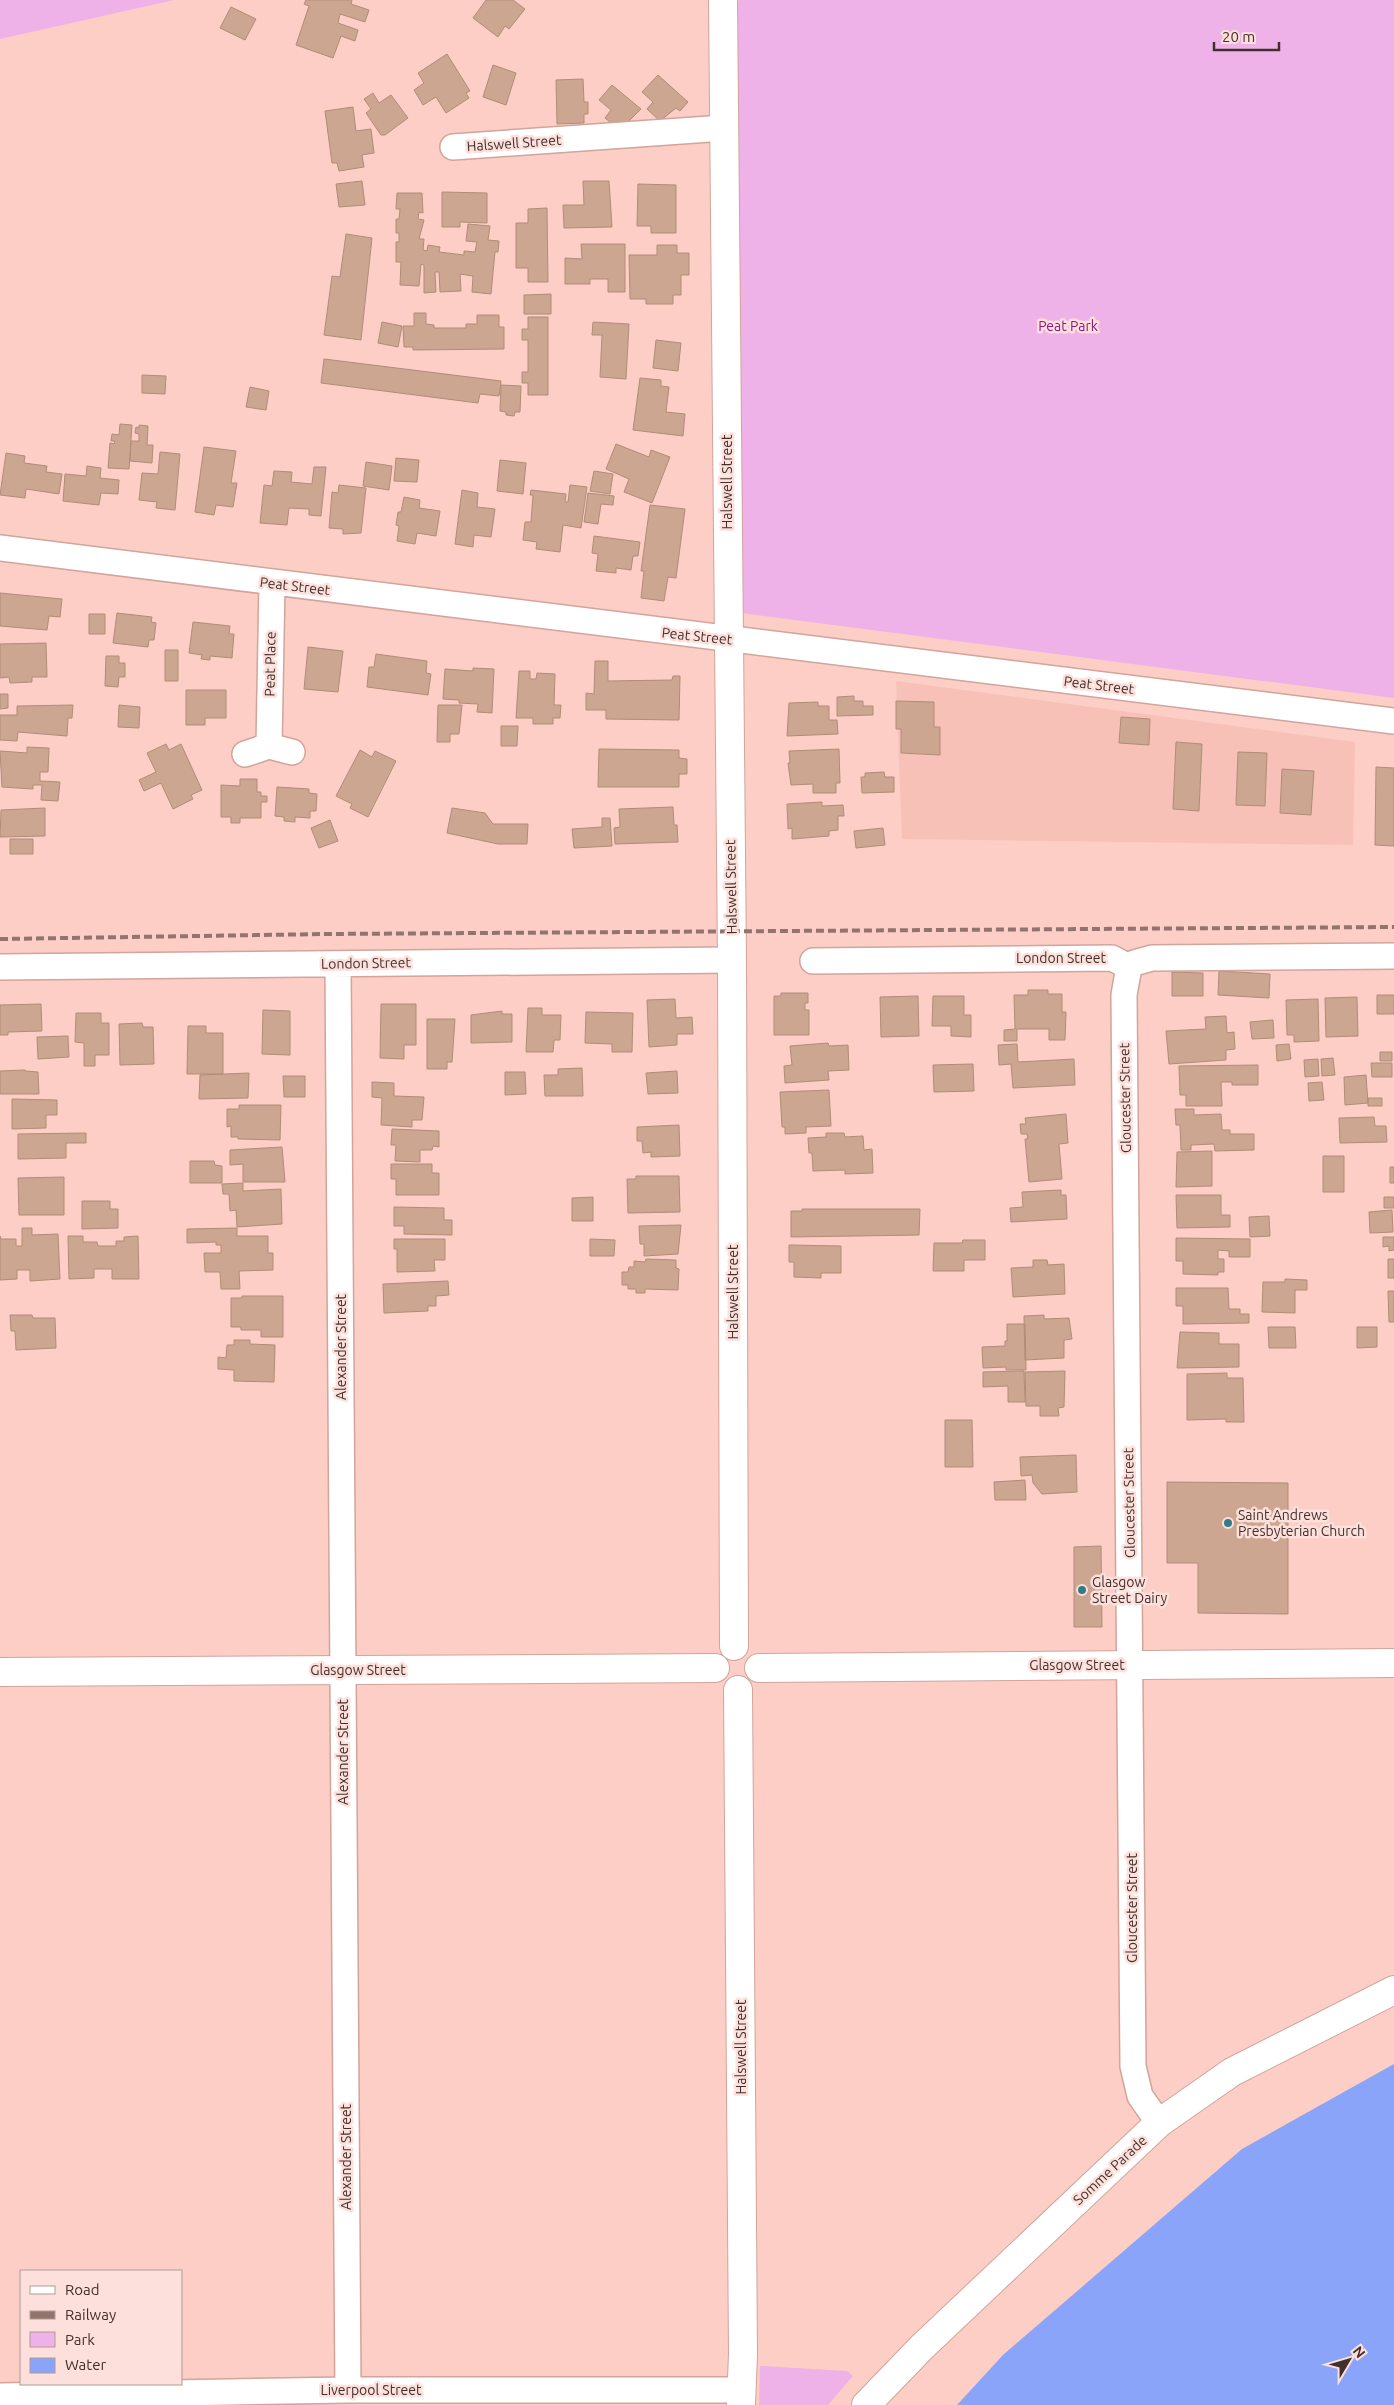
<svg xmlns="http://www.w3.org/2000/svg" width="1394" height="2405" viewBox="0 0 1394 2405" font-family="Ubuntu,sans-serif">
<style>
.built{fill:#f7c1b7}
.green{fill:#efb2e8}
.water{fill:#8aa4fa}
.building{fill:#cca691;stroke:#b18c77}
.lines{fill:none;stroke-linecap:round;stroke-linejoin:round}
.street-casing{stroke:#d1a49c;stroke-width:28}
.secondary-casing{stroke:#d1a49c;stroke-width:30}
.street{stroke:#fff;stroke-width:25}
.secondary{stroke:#fff;stroke-width:28}
.rail{stroke:#92746e;stroke-width:4;stroke-dasharray:8 4;stroke-linecap:butt}
.poi-dot{fill:#357b87;stroke:#fde0db;stroke-width:2}
.labels{text-anchor:middle;dominant-baseline:central;stroke-width:5;stroke-linejoin:round;paint-order:stroke}
.street-label{font-size:14px;fill:#42302d;stroke:#fde0db}
.park-label{font-size:14px;fill:#8c1687;stroke:#fde0db}
.poi-label{font-size:14px;fill:#42302d;stroke:#fde0db;text-anchor:start}
</style>
<rect width="100%" height="100%" fill="#fccec5"/>
<!-- built -->
<path class="built" d="M896,681l459,61 -2,103 -451,-6z"/>
<!-- green -->
<path class="green" d="M0,0h174l-174,39z
M739,0h655v698l-661,-86 -4,-589z
M760,2366l87,5 6,5 -25,29h-69z"/>
<!-- water -->
<path class="water" d="M1394,2064v341h-437l46,-50 239,-206z"/>
<!-- building -->
<path class="building" d="M306,0h46l-1,4 18,6 -4,12 -25,-8 -2,9 20,7 -3,11 -14,-5 -8,22 -37,-13 13,-39 -5,-2z
M486,0h27l12,9 -16,20 -4,-3 -7,11 -25,-19z
M231,7l25,12 -11,21 -25,-12z
M447,54l23,37 -4,2 3,5 -23,15 -10,-16 -13,8 -9,-15 10,-7 -6,-10z
M493,65l23,8 -10,32 -23,-8z
M658,75l30,27 -8,9 -4,-3 -16,13 -13,-12 6,-7 -11,-10z
M583,79l1,23h4v12h-4v9l-27,1 -1,-44z
M612,85l29,24 -21,21 -15,-12 6,-8 -12,-10z
M373,93l6,10 12,-8 17,23 -23,17h-4l-15,-22 5,-4 -7,-10z
M353,107l3,24 15,-2 3,24 -12,2 2,12 -25,4 -2,-8h-5l-7,-52z
M362,181l3,24 -26,2 -3,-23z
M583,181h26l3,46 -48,1 -1,-23h21z
M638,184l38,1v48h-25v-7h-14z
M442,192l45,1v30l-27,-1v5h-18z
M397,193h25l1,20 -4,-1 -1,7 6,1 -5,19h5l-1,11 4,1 1,-6 12,2 -1,5 25,3v-4l11,1 2,-10 -11,-1 2,-17 22,2 -2,14 11,1 -1,11h-3l-4,42 -19,-2 1,-16 -13,-2 1,17 -21,1 -1,-20h-4l1,20 -12,1v-28l-3,-1 -2,22 -19,-1 1,-23h-5v-20h3v-9h-3v-14h3l1,-10h-4z
M547,208l1,74h-20v-14h-12v-45h12v-14z
M346,234l26,4 -11,102 -37,-5 8,-59 8,1z
M581,244h44v48h-17v-13h-18v5h-25v-26l17,1z
M657,245h20v8h12v22h-8v20h-8v9h-27v-5h-16l-1,-44h28z
M551,294v20h-27v-19z
M414,313h12v11l8,1v3h32v-4h11v-9h22v12h5v22l-91,1v-3h-9l-1,-21h11z
M528,317h20v78h-20v-12h-6v-11h6v-32h-6v-11h6z
M382,322l20,4 -4,21 -20,-4z
M593,322l36,2 -3,55 -26,-2 2,-42h-10z
M656,340l25,3 -3,28 -25,-3z
M324,359l177,22 -2,15 -19,-2 -2,9 -157,-20z
M142,375l24,1 -1,18 -23,-1z
M640,378l21,2v6l8,1 -3,25 19,2 -2,22 -50,-6z
M501,385l20,1 -1,26h-5l-1,4 -8,-1v-3l-6,-1z
M250,387l19,4 -3,19 -20,-3z
M120,424l12,1 -3,44 -21,-1 2,-25 4,1 1,-3h-4l1,-7 7,1z
M139,425l9,1 -1,19h6l-1,18 -22,-2 1,-20h8v-7l-4,-1 1,-6 3,1z
M616,444l33,13 2,-7 19,7 -18,46 -28,-11 5,-13 -23,-10z
M204,447l32,4 -5,32h6l-4,24 -17,-2 -2,10 -19,-3z
M160,452l20,2 -5,56 -19,-2 1,-6 -18,-2 3,-27 16,1z
M6,453l19,3 -1,7 23,3 -1,6 16,2 -3,20 -33,-5 -1,9 -25,-3z
M396,458l23,2 -2,22 -23,-1z
M500,460l26,3 -3,31 -26,-3z
M366,462l26,4 -3,24 -26,-4z
M87,466l14,2 -1,10 19,2 -1,14 -17,-1 -2,12 -36,-4 2,-27 21,2z
M314,467h12l-5,49 -12,-1v-6l-20,-1 -2,17 -27,-2 4,-38 8,1 2,-15 18,1 -1,10 21,2z
M594,471l19,3 -3,20 -20,-3z
M339,485l27,3 -5,45 -18,1v-5l-14,-1 3,-36 6,1z
M570,485l17,2 -6,41 -18,-3 -3,27 -24,-3 1,-7 -14,-2 2,-18h6l2,-27h-3l1,-5 35,4 -1,8h3z
M462,490l16,3 -1,14 18,2 -4,28 -17,-2 -1,12 -18,-3z
M588,493l26,3 -1,9 -12,-1 -3,20 -14,-2z
M404,497l16,3 -1,8 21,3 -4,25 -19,-3 -2,11 -18,-3 2,-15 -3,-1 2,-13h3z
M650,505l35,4 -9,69 -8,-1 -4,24 -23,-3 3,-27h-3z
M594,536l46,6 -2,14h-5l-2,14 -15,-2v5l-20,-2 2,-17 -6,-1z
M0,593l62,6 -2,18 -11,-1 -2,14 -47,-4z
M117,613l35,4 -1,5 5,1 -2,17h-5l-1,7 -35,-4z
M89,614h16v20h-16z
M193,622l37,4 -1,8h5l-2,24 -22,-2v4l-9,-1 1,-4 -13,-2z
M46,643l1,34h-15v5l-22,1 -1,-6 -9,1v-34z
M308,647l35,4 -5,41 -34,-3z
M165,650h13v31h-13z
M376,654l51,7 -1,12 5,1 -3,21 -61,-8 2,-20h5z
M106,656h13v7h6v14h-6l-1,10 -13,-1z
M595,661h13v20l64,-1 1,-4h7l-1,44 -73,-1v-9h-20v-17l8,1z
M473,668l21,1 -2,44 -15,-1 1,-8 -19,-1v-3l-16,-1 2,-30 28,2z
M519,671h11v8h6l1,-6 18,1 -1,31h7l-1,13h-7v6h-20v-6h-17z
M186,690h40v28h-21v7h-19z
M0,694h8v14l-8,1z
M854,696v5h9v5h10v9l-36,1v-19z
M896,701l38,1v25h6v28l-39,-2v-24h-5z
M818,702v4h11v14h8l1,14 -51,2 2,-33z
M73,705l-1,13h-4l-1,18 -49,-4 -1,9 -17,-1v-25h17v-9z
M119,705l21,2 -1,21 -21,-1z
M438,705h24l-3,29h-9v8h-13z
M1121,717l29,2 -1,26 -30,-2z
M501,726h17l-1,20h-16z
M1176,742l26,2 -3,67 -26,-2z
M166,744l3,6 12,-6 21,46 -11,5 2,4 -20,10 -12,-26 -17,8 -5,-11 17,-8 -9,-19z
M27,747l22,1 -1,24h-8v9l20,1 -2,19 -17,-1 1,-15h-9v4l-31,-2 -2,-36 27,2z
M599,749l80,1v8l8,1v15h-8v13h-81z
M839,749l1,34h-4v10h-23v-9l-22,1 -3,-22h2l-1,-12z
M360,750l12,7 3,-6 21,10 -28,56 -18,-9 2,-4 -16,-8z
M1238,752l29,1 -2,53 -29,-1z
M1376,767l18,1v78l-19,-1z
M1282,769l32,2 -3,44 -31,-2z
M884,772l1,5h9v15l-32,1 -1,-16h4v-4z
M240,779h17v13h4v4h6v6h-6v16h-21v5h-9v-6h-10v-32l19,1z
M277,787l32,2v4l8,1 -1,17h-6v7l-15,-1v5l-11,-1v-4l-9,-1z
M822,802v4l21,-1 1,11h-6v14l-9,1v5l-37,3v-11l-4,1 -1,-25z
M673,807l1,18h3l1,17 -63,2 -1,-16 6,-1 -1,-18z
M45,808v28l-45,1 1,-27z
M452,808l33,5 8,11h35l-1,20h-29l-51,-11z
M602,818h8l2,28 -38,2 -2,-19 30,-2z
M330,820l8,21 -19,7 -8,-20z
M883,828l2,17 -29,3 -2,-17z
M10,839h23v15h-23z
M1219,971l51,3 -1,24 -51,-3z
M1172,972l31,1v23h-31z
M1028,990h20v4h14v18h4l-1,28h-16v-11h-32v12h-13v-11l11,-1 -1,-34h14z
M781,993h27v10h-3v7h4v25h-35v-39h7z
M1377,995h17v19h-17z
M918,996l1,40 -38,1 -1,-40z
M933,996h31v19h7v22l-20,-1v-10h-19z
M1357,997l1,39 -32,1 -1,-39z
M675,999l1,19 16,-1 1,17h-16v11l-28,2 -2,-47z
M1318,999l1,42 -25,1v-7h-7l-1,-35z
M41,1004l1,27 -34,1v3h-8v-30z
M381,1004h35v41h-12v14l-24,-1z
M528,1008h14v7h19l-1,25h-6l-1,12h-27z
M263,1010l27,1v44l-28,-1z
M502,1011v3h10v28l-41,1v-28z
M586,1012l47,1 -1,39h-20v-8l-27,-1z
M76,1013h25v10h8v32h-14v11h-11v-23l-9,-1z
M1226,1016l1,17 7,-1 1,17 -9,1v10l-57,4 -3,-33 40,-2 -1,-12z
M427,1019h28l-3,43h-5v7h-20z
M1273,1020l1,18 -22,1 -2,-17z
M142,1023l1,4h10l1,37 -34,1 -1,-41z
M188,1026h18v7h17v41h-36z
M68,1036l1,21 -31,2 -1,-22z
M828,1043l1,3 19,-1 1,25 -21,1 1,9 -44,3 -1,-17 8,-1 -2,-19z
M1017,1044l1,18 56,-3 1,26 -62,3 -2,-24 -12,1 -1,-20z
M1289,1044l2,15 -14,2 -1,-16z
M1380,1052h12v9h-12z
M1333,1058l2,17 -13,1 -1,-17z
M1318,1059l1,17 -14,1 -1,-17z
M1371,1063h21v14h-20z
M973,1064l1,27 -40,1 -1,-27z
M1258,1065v20h-26v-3h-11l1,24h-36v-11h-6l-1,-29z
M582,1068l1,28h-38l-1,-21h14v-6z
M25,1070v1l13,1 1,22h-39v-23z
M677,1071l1,22 -30,1 -2,-21z
M505,1072h20l1,22 -21,1z
M249,1073l-1,25 -49,1 1,-24z
M1366,1075l2,28 -23,2 -1,-28z
M283,1076h22v21h-21z
M372,1082l22,1v13l30,1 -2,23h-10v7l-31,-2 1,-27 -10,-1z
M1322,1082l2,18 -15,1 -1,-18z
M829,1090l2,36 -25,1v6l-21,1v-7h-3l-2,-35z
M1368,1098h14v8h-14z
M12,1099l45,1v15h-11v13l-34,1z
M239,1105h42l-1,35 -42,-1v-2h-7v-11l-4,1v-18h12z
M1175,1109h19v6l27,-1 1,16h8v4h24v16l-39,1 -1,-7 -23,1v5h-10l-1,-25h-4z
M1066,1114l2,29 -9,1 3,35 -33,3 -4,-43h3l-1,-5h-6l-1,-10h6l-1,-6z
M1374,1117l1,9h11l1,16 -47,1 -1,-25z
M679,1125l1,31 -29,1v-5l-8,1 -1,-12h-5v-14z
M392,1129l47,2v16l-6,-1 -1,4h-12v12l-25,-1 1,-16h-5z
M86,1133v10h-20v15l-48,1v-25z
M826,1133h18l1,4 18,-1 1,14 8,-1 1,24 -28,1v-4l-32,1 -1,-18h-3l-1,-15 18,-1z
M282,1147l3,35h-42v-18l-13,1v-15z
M1212,1151v35l-36,1 1,-35z
M1323,1156h21v36h-21z
M190,1161h24l1,4 7,1v17h-32z
M391,1164h41v9h7v22h-43v-16h-5z
M1390,1167h4v16h-4z
M636,1176h43l1,36 -52,1 -1,-34h9z
M64,1177v38h-45l-1,-37z
M243,1183v8l38,-2 1,35 -45,3 -1,-17 -6,1 -1,-17h-6l-1,-10z
M1061,1190v5h5l1,24 -56,3 -1,-14 13,-1 -1,-15z
M1176,1195h45v20h9v12l-53,1z
M593,1197v24h-21v-23z
M1384,1197h10v11h-10z
M82,1201h28v8h8v19l-36,1z
M394,1207l50,1v12h8v15l-48,-1v-8h-10z
M802,1209h118l-1,26 -128,2v-26h11z
M1392,1210l1,22 -23,1 -1,-21z
M1269,1216l1,20 -20,1 -1,-20z
M681,1225l-3,29 -34,2v-12h-4l-1,-18z
M22,1228h10v7l26,-1 2,45 -30,2v-11h-13v9l-17,1v-44l1,3h15v7h6z
M237,1228v8h31v17h5v17l-34,1 1,18h-19l-1,-17h-15l-1,-19h17v-8h-5v-3l-29,1v-14z
M68,1236h15v6h14l1,4h18v-5h8v-4l14,-1 1,43h-27v-10h-18v9l-25,1z
M1383,1237h11v13l-5,1v-5l-6,1z
M1176,1238l74,1v18h-21v-6l-11,-1v9h6v13h-6v3l-35,-1v-13h-7z
M394,1239h51v21h-11l1,11 -38,1v-23h-3z
M590,1239l25,1 -1,16h-24z
M963,1240h22v20h-21v11h-31l1,-28h28z
M789,1245l52,1v27h-20v5l-27,-1v-15h-5z
M646,1259l30,1v8l3,1 -1,21 -33,-1v4h-9v-4h-8v-4h-6v-13h6l1,-5h5v-6l11,1z
M1388,1259h6v19h-6z
M1033,1260h14l1,5 16,-1 1,30 -52,3 -2,-29 22,-1z
M1285,1279l22,1v10h-12v23l-33,-1 1,-30h22z
M448,1281l1,14 -13,1v10h-8v5l-44,2 -1,-29z
M1176,1288h52l1,21h11v5h9v9l-66,1v-18h-7z
M1388,1291h6v31h-5z
M242,1296h41v41h-22v-7h-20v-3h-10v-29h11z
M10,1315h22l1,3h22l1,30 -40,2 -1,-19h-4z
M1044,1315v4l25,-1 3,21 -8,1v18l-39,2 -1,-44z
M1007,1324h18l1,46h-20v-3l-23,1 -1,-21 23,-1v-5h2z
M1268,1327h27l1,21h-27z
M1357,1327h20v20l-20,1z
M1180,1332l39,1v11h20v23l-62,1z
M234,1340h16v4l25,1 -1,37 -40,-1v-11l-16,-1v-12l8,1 1,-13h7z
M1024,1371l1,31h-17v-16l-25,1v-15z
M1065,1371l-1,36 -6,1 1,8h-19v-10h-14l-1,-34z
M1227,1373v5h16l1,44h-18v-3l-39,1v-46z
M945,1420h27l1,47h-28z
M1076,1455l1,37 -35,2 -9,-11 -1,-8 -11,1 -1,-19z
M1025,1480l1,20h-31l-1,-18z
M1167,1482l121,1v131l-90,-1v-50h-31z
M1101,1546l1,81h-28v-80z"/>
<g class="lines">
<!-- street casing -->
<g class="street-casing">
<path id="street" d="M453,147l271,-19
M0,548l1394,173
M269,746l3,-163
M245,754l24,-8 23,6
M813,961l299,-3 17,9
M338,964l10,1426
M0,967l732,-7
M1129,967l-5,28 9,1071 7,30 19,27
M1129,967l5,-4 18,-5 242,-2
M0,2396l348,-6h394"/>
</g>
<!-- secondary casing -->
<g class="secondary-casing">
<path id="secondary" d="M723,0l9,960 2,686
M759,1668l635,-5
M0,1672l715,-4
M738,1690l5,664 -2,51
M866,2405l56,-58 237,-224 73,-51 162,-82"/>
</g>
<!-- street -->
<use href="#street" class="street"/>
<!-- secondary -->
<use href="#secondary" class="secondary"/>
<!-- rail -->
<path class="rail" d="M0,939l327,-5 1067,-7"/>
</g>
<!-- markers -->
<g class="poi-dot">
<circle cx="1228" cy="1523" r="5"/>
<circle cx="1082" cy="1590" r="5"/>
</g>
<g class="labels">
<!-- street labels -->
<g class="street-label">
<text transform="translate(514 143) rotate(-4)">Halswell Street</text>
<text transform="translate(727 482) rotate(-90)">Halswell Street</text>
<text transform="translate(295 586) rotate(7)">Peat Street</text>
<text transform="translate(697 636) rotate(6)">Peat Street</text>
<text transform="translate(270 664) rotate(-89)">Peat Place</text>
<text transform="translate(1099 685) rotate(7)">Peat Street</text>
<text transform="translate(731 887) rotate(-91)">Halswell Street</text>
<text x="1061" y="958">London Street</text>
<text transform="translate(366 963) rotate(-1)">London Street</text>
<text transform="translate(1125 1098) rotate(-91)">Gloucester Street</text>
<text transform="translate(733 1292) rotate(-90)">Halswell Street</text>
<text transform="translate(341 1347) rotate(-90)">Alexander Street</text>
<text transform="translate(1129 1503) rotate(-91)">Gloucester Street</text>
<text x="1077" y="1665">Glasgow Street</text>
<text x="358" y="1670">Glasgow Street</text>
<text transform="translate(343 1752) rotate(-90)">Alexander Street</text>
<text transform="translate(1132 1908) rotate(-90)">Gloucester Street</text>
<text transform="translate(741 2047) rotate(-90)">Halswell Street</text>
<text transform="translate(346 2157) rotate(-90)">Alexander Street</text>
<text transform="translate(1110 2170) rotate(-43)">Somme Parade</text>
<text x="371" y="2390">Liverpool Street</text>
</g>
<!-- park labels -->
<g class="park-label">
<text x="1068" y="326">Peat Park</text>
</g>
<!-- poi labels -->
<g class="poi-label">
<text x="1238" y="1515">Saint Andrews<tspan x="1238" dy="16">Presbyterian Church</tspan></text>
<text x="1092" y="1582">Glasgow<tspan x="1092" dy="16">Street Dairy</tspan></text>
</g>
</g>
<!-- legend -->
<rect x="20" y="2270" width="162" height="115" fill="#fde0db" stroke="#b29a95"/>
<rect x="30" y="2286" width="25" height="8" fill="#ffffff" stroke="#b29a95"/>
<text x="65" y="2295" font-size="15" fill="#42302d">Road</text>
<rect x="30" y="2311" width="25" height="8" fill="#92746e" stroke="#b29a95"/>
<text x="65" y="2320" font-size="15" fill="#42302d">Railway</text>
<rect x="30" y="2332" width="25" height="15" fill="#efb2e8" stroke="#b29a95"/>
<text x="65" y="2345" font-size="15" fill="#42302d">Park</text>
<rect x="30" y="2358" width="25" height="15" fill="#8aa4fa" stroke="#b29a95"/>
<text x="65" y="2370" font-size="15" fill="#42302d">Water</text>
<!-- north arrow -->
<g transform="translate(1349 2360) rotate(52)" stroke="#fde0db" stroke-width="4" paint-order="stroke">
<path d="M0-4L9 19L0 12L-9 19Z" fill="#42302d"/>
<text y="-8" font-size="14" font-weight="bold" text-anchor="middle" fill="#42302d">N</text>
</g>
<!-- scale -->
<path d="M1214 42v8h65v-8" fill="none" stroke="#42302d" stroke-width="2.5"/>
<text x="1222" y="42" font-size="15" fill="#42302d" stroke="#fde0db" stroke-width="4" paint-order="stroke">20 m</text>
</svg>
